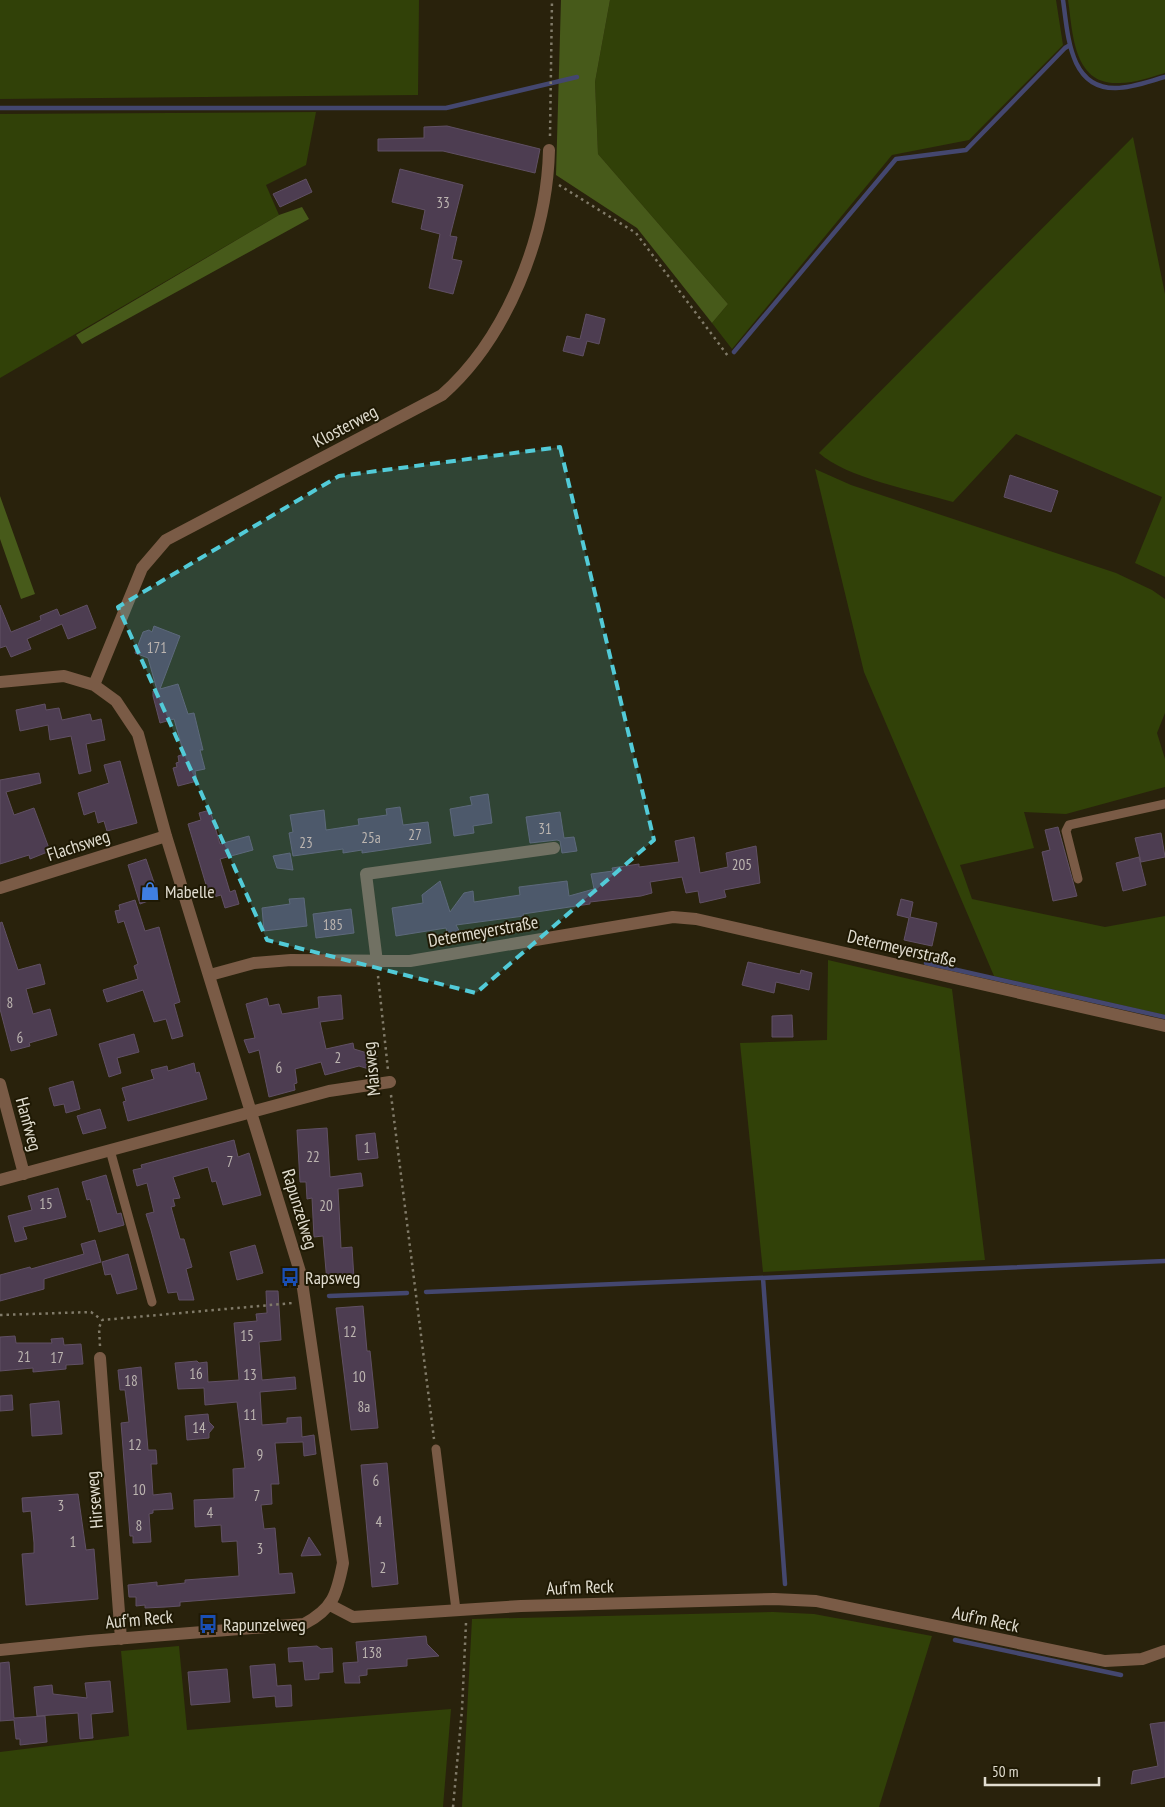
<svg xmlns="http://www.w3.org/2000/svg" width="1165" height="1807" viewBox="0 0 1165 1807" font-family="'PT Sans Narrow',sans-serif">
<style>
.green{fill:#314108}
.forest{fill:#475a1a}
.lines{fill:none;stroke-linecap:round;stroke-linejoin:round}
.stream{stroke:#44476f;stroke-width:4.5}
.building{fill:#4d3d51;stroke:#605064}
.path{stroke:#817b69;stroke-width:2.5;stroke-dasharray:2.5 4;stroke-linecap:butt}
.lane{stroke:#7a5b46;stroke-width:9}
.street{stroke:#7a5b46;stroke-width:12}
.marked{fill:#52cbd8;fill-opacity:0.2;stroke:#52cbd8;stroke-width:4;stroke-dasharray:10 6;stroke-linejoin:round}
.labels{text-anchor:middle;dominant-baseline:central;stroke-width:4;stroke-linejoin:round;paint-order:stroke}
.number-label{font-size:15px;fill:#bcb5b0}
.street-label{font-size:18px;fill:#e1ddd0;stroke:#1f1904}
.poi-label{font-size:18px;fill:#e1ddd0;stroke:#1f1904;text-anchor:start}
</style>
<rect width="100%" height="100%" fill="#29220c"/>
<!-- green -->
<path class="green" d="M0,0h419l-1,95 -418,4z
M610,0h446l7,45 -94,95 -77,15 -160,194 -20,-26 16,-19 -130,-150 -3,-72z
M1068,0h97v73c-14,4 -30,10 -45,10 -47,3 -47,-50 -52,-83z
M316,112l-10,53 -40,20 13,30 -279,163v-264z
M1133,137l32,157v283l-30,-14 27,-66 -146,-63 -63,68c-37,-11 -107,-24 -134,-49z
M815,469l36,16 265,88 36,17 13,9v114l-8,20 8,26v28l-99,27 -42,-2 10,36 -74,17 12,34 133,28 60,-11v99l-171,-39 -130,-304z
M828,960l124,29 33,271 -222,12 -23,-229 87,-3z
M773,1612l41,2 118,22 -53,171h-417l10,-188z
M179,1646l8,84 264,-21 -8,98h-443v-55l129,-16 -8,-85z"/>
<!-- forest -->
<path class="forest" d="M561,0h49l-15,82 3,72 130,150 -16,19 -75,-95 -81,-53z
M302,207l7,12 -227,125 -6,-9 203,-120z
M0,496l35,98 -14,5 -21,-60z"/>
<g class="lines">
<!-- stream -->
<path class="stream" d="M1063,0c5,34 6,89 53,88 16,0 34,-7 49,-11
M0,108h446l131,-31
M734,352l162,-193 70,-9 99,-102 5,-3
M926,963l239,54
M763,1278l22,306
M426,1292l739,-31
M329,1296l78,-3
M955,1640l166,35"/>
</g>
<!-- building -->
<path class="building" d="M447,126l93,23 -5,24 -92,-22h-65v-12l46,-1v-11z
M400,169l63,16 -13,51 7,1 -5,22 10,2 -9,33 -24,-6 11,-54 -19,-5 4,-19 -33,-8z
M306,179l6,13 -32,15 -7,-13z
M586,314l19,5 -6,25 -12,-3 -4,15 -20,-5 4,-15 13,3z
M1010,475l48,16 -7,21 -47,-15z
M0,605l11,27 30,-12 -1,-4 17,-7 3,7 27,-11 9,23 -28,11 -6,-15 -35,15 4,10 -20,8 -5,-11 -6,2z
M154,626l26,10 -20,53 18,-5 10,30 6,-1 9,37h-3l5,19 -10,2 2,10 -19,5 -5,-18 4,-1 -1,-4 3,-1 -1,-6 6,-2 -10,-35 -14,4 -7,-27v-5l4,-1 -9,-32 -13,-5 8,-21 6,-2 3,2z
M45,704l1,6 13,-2 3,12 28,-6 2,7 9,-2 4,21 -19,4 5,27 -12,3 -8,-38 -21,4 -2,-15 -28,6 -4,-21z
M120,761l17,62 -30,8 -3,-10 -6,2 -3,-12 -11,4 -6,-22 31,-10 -5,-18z
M39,773l2,10 -35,9 8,23 20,-7 16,43 -20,8 -1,-4 -29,9v-84z
M488,794l4,29 -19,3 1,7 -20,3 -4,-27 22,-4 -2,-8z
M400,807l3,18 25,-3 3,21 -69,10v-3l-19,3v-4l-50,7 -4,-23 4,-1 -3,-17 34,-5 2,20 33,-5 -1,-6 29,-4 -1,-6z
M210,810l10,34 29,-8 4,14 -33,9 10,33 5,-2 4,14 -14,4 -4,-13 -11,3 -22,-74 13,-4 -2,-7z
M560,812l4,26 10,-1 3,14 -15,2 -2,-12 -3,-1 -27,3 -4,-26z
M1058,827l19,69 -24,5 -11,-49 8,-2 -5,-20z
M1161,833l4,24 -24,5 -6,-24z
M694,837l6,36 28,-6 -2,-14 30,-7 4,37 -36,7 2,7 -26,6 -2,-12 -12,2 -4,-16 -32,5 2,11 -11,3 -51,6v2l-7,1 -60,9 1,2 -68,9 6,11 -14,2 -2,-10 -50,8 -4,-28 31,-5 -1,-8 18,-14 10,31 14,-19 9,-2 1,11 46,-7 -1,-8 48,-6 2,15 25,-7 -3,-15 22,-3 -1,-3 27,-4v3l40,-5 -4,-21z
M290,853l3,17 -16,-2 -4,-12z
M1139,857l7,28 -23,6 -7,-28z
M146,859l13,38 -19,7 -12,-39z
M304,898l3,28 -43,5 -2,-23 28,-4 -1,-5z
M901,899l12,3 -3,15 27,6 -5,23 -28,-6 5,-22 -12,-3z
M135,900l10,31 14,-4 21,75 -6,2 9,32 -11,3 -6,-20 -12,3 -11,-32 -36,12 -4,-12 35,-11 -4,-13 4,-2 -14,-43 -6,2 -3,-12 5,-1 -1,-5z
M351,909l3,24 -38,5 -3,-24z
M2,922l16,48 22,-6 5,20 -19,5 7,25 17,-5 7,26 -28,8 1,3 -19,5 -11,-42v-86z
M748,962l52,12 1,-4 11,3 -3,17 -33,-8 -2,11 -32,-8z
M341,995l2,24 -23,3 6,27 27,-6 1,6 23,7 -5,14 -13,-4 -34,9 -4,-13 -26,7 2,14 -3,1 1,6 -26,7 -10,-47 -10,3 -5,-13 11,-2 -9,-34 21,-6 2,8 10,-2 3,10 37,-6 -1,-11z
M792,1015l1,22h-21v-21z
M134,1034l5,18 -22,6 4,15 -12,4 -10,-33z
M194,1063l2,10 3,-1 8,27 -79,22 -5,-19 3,-1 -4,-13 32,-9 -3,-9 16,-4 1,5z
M73,1081l7,28 -14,4 -2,-9 -10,2 -5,-18z
M100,1109l6,19 -23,6 -6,-18z
M327,1128l3,49 31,-4 2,13 -25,3 3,59 11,-1 2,32 -27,3 -4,-46 -9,1 -2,-39 -5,1 -1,-17h-6l-3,-52z
M375,1133l3,25 -20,2 -2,-25z
M234,1140l4,17 11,-4 12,42 -38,10 -7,-24 -4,1 -4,-15 -35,10 7,21 -7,1 2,7 -4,1 9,32h4l8,28 -6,2 8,31h-15l-2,-8 -9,1 -17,-63 -5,-16 8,-2 -7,-29 -10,3 -4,-16 9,-2 -1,-3z
M106,1175l11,39 4,-1 3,12 -25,7 -9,-33 -3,1 -5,-18z
M58,1188l8,29 -43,10 4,12 -12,3 -7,-26 24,-6 -4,-14z
M95,1240l6,22 -57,17v10l-44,12v-26l30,-8 1,2 53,-15 -3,-10z
M255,1245l8,28 -26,7 -7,-28z
M128,1254l9,35 -20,5 -6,-20 -6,1 -3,-13z
M266,1291h12l3,49 -22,2 3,38 33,-3 1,12 -36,3 2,33 25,-2v-5l14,-1 1,20 12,-2 2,19 -12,2 -1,-14 -28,1 4,41h-8l1,20 -11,1 3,24 11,-1 4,46 13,-1 3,20 -115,9v4l-14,1 -21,1v-3l-9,1v-9h-7l-1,-12 29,-3v4l28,-3v-3l54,-4 -2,-35 -15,1 -1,-17 -26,2 -1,-27 40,-2 -1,-29 12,-1 -8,-66 -32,3 -1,-17 -26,1 -3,-26 22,-2 2,2 8,-1 1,20 31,-2 -5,-57 23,-2 -1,-7 11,-1z
M363,1306l4,45h3l8,77 -27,2 -15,-122z
M15,1336l1,7h36l-1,-4 12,-1 1,7 17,-1 2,20 -17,1v4l-33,3v-4l-33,3v-34z
M141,1367l7,83h8l1,14h-6l2,31 18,-2 2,16 -20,1v3l-4,1 2,28 -18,1v-7h-3l-9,-113 8,-1 -4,-32h-5l-2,-20z
M12,1395l1,15 -13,1v-15z
M59,1401l3,33 -30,2 -2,-32z
M208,1414l1,8 5,5 -5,6v5l-22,2 -2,-24z
M387,1463l11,121 -26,3 -11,-122z
M78,1494l8,56 8,-1 4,50 -72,6 -4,-51 12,-1v-10l-3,-32 -8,1 -1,-14z
M309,1537l12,18 -20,1z
M426,1636l1,8 12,12 -32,3v7l-40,3v6l-8,1 1,7h-15l-2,-20 15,-1 -2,-20z
M317,1646l4,3 11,-1 1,24 -14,1v6l-14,1 -2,-19 -14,1 -1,-14z
M9,1662l5,56 31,-2 2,26 -27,3v-6h-4l-2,-19 -14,1v-58z
M275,1664l2,22 14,-1 1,21 -16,1 -1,-11 -22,2 -3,-32z
M227,1669l3,33 -39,3 -3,-33z
M110,1681l3,31 -22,2 2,24 -13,1 -2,-26 -41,3 -3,-29 18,-2 1,9 34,4 -2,-15z
M1165,1722v55l-34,7 2,-13 25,-5 -8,-42z"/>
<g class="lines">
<!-- path -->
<path class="path" d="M550,136l2,-136
M559,185l77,48 92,123
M378,976l10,94
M391,1095l43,344
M0,1315l91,-3 11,8 191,-17
M100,1346l-1,-18 3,-8
M453,1807l9,-97 4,-87"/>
<!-- lane -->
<path class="lane" d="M1078,879l-12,-48 3,-6 96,-21
M110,1150l42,152
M436,1449l20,161"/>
<!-- street -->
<path class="street" d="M0,682l64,-6 30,9 22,16 22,33 28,102 135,439 42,288c-6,31 -10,46 -39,61l-215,17 -89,9
M94,685l48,-117 24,-28 276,-145c65,-57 105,-159 107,-245
M0,888l166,-52
M377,962l-11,-88 188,-26
M210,975l44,-12 37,-3 119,1 263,-44 23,2 469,107
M0,1084l24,90
M0,1180l329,-89 61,-9
M100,1358l21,281
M330,1605l23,12 168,-11 253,-7 42,2 289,60 37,-2 23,-8"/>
</g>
<!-- marked area -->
<path class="marked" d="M560,447l94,393 -178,153 -209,-53 -149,-333 221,-131z"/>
<!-- icons -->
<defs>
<g id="shop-bare" transform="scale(1.5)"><path d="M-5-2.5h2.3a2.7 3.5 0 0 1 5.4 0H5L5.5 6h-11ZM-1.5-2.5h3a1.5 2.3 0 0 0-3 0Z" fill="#3f7fe0" stroke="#1f1904" stroke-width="2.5" paint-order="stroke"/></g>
<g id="bus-bare" transform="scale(1.5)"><path d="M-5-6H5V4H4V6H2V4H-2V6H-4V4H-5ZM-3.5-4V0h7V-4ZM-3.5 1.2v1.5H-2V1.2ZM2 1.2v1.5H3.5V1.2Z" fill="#1a4fb4" stroke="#1f1904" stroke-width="2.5" paint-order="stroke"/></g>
</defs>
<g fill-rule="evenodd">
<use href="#shop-bare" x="150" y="891"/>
<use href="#bus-bare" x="290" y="1277"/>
<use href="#bus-bare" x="208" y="1624"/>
</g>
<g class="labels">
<!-- number labels -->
<g class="number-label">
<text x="443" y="202">33</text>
<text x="157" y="647">171</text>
<text x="545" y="828">31</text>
<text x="415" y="834">27</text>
<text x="371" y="837">25a</text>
<text x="306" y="842">23</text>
<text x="742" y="864">205</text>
<text x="333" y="924">185</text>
<text x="10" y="1002">8</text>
<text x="20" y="1037">6</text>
<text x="338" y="1057">2</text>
<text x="279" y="1067">6</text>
<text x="367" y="1147">1</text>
<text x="313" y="1156">22</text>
<text x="230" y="1161">7</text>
<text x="46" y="1203">15</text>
<text x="326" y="1205">20</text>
<text x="350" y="1331">12</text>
<text x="247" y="1335">15</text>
<text x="24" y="1356">21</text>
<text x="57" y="1357">17</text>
<text x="196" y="1373">16</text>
<text x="250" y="1374">13</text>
<text x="359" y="1376">10</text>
<text x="131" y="1380">18</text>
<text x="364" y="1406">8a</text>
<text x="250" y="1414">11</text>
<text x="199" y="1427">14</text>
<text x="135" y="1444">12</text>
<text x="260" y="1454">9</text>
<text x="376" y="1480">6</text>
<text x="139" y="1489">10</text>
<text x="257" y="1495">7</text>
<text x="61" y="1505">3</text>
<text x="210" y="1512">4</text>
<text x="379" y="1521">4</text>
<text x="139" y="1525">8</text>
<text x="73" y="1541">1</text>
<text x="260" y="1548">3</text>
<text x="383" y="1567">2</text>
<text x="372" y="1652">138</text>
</g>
<!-- street labels -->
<g class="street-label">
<text transform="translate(345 426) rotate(-28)">Klosterweg</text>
<text transform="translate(78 845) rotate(-18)">Flachsweg</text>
<text transform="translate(483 931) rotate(-10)">Determeyerstraße</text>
<text transform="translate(902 948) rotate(13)">Determeyerstraße</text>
<text transform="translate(371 1069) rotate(-96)">Maisweg</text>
<text transform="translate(29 1124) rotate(75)">Hanfweg</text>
<text transform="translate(300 1209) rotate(73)">Rapunzelweg</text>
<text transform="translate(94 1500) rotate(-95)">Hirseweg</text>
<text transform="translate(580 1587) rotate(-2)">Auf'm Reck</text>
<text transform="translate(139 1619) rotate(-5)">Auf'm Reck</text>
<text transform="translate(986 1619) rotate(12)">Auf'm Reck</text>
</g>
<!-- poi labels -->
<g class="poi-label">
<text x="165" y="891">Mabelle</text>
<text x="305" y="1277">Rapsweg</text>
<text x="223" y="1624">Rapunzelweg</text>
</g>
</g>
<!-- scale -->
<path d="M985 1777v8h114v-8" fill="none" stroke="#e1ddd0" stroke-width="2.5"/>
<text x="992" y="1777" font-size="15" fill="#e1ddd0" stroke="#1f1904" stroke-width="4" paint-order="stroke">50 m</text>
</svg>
